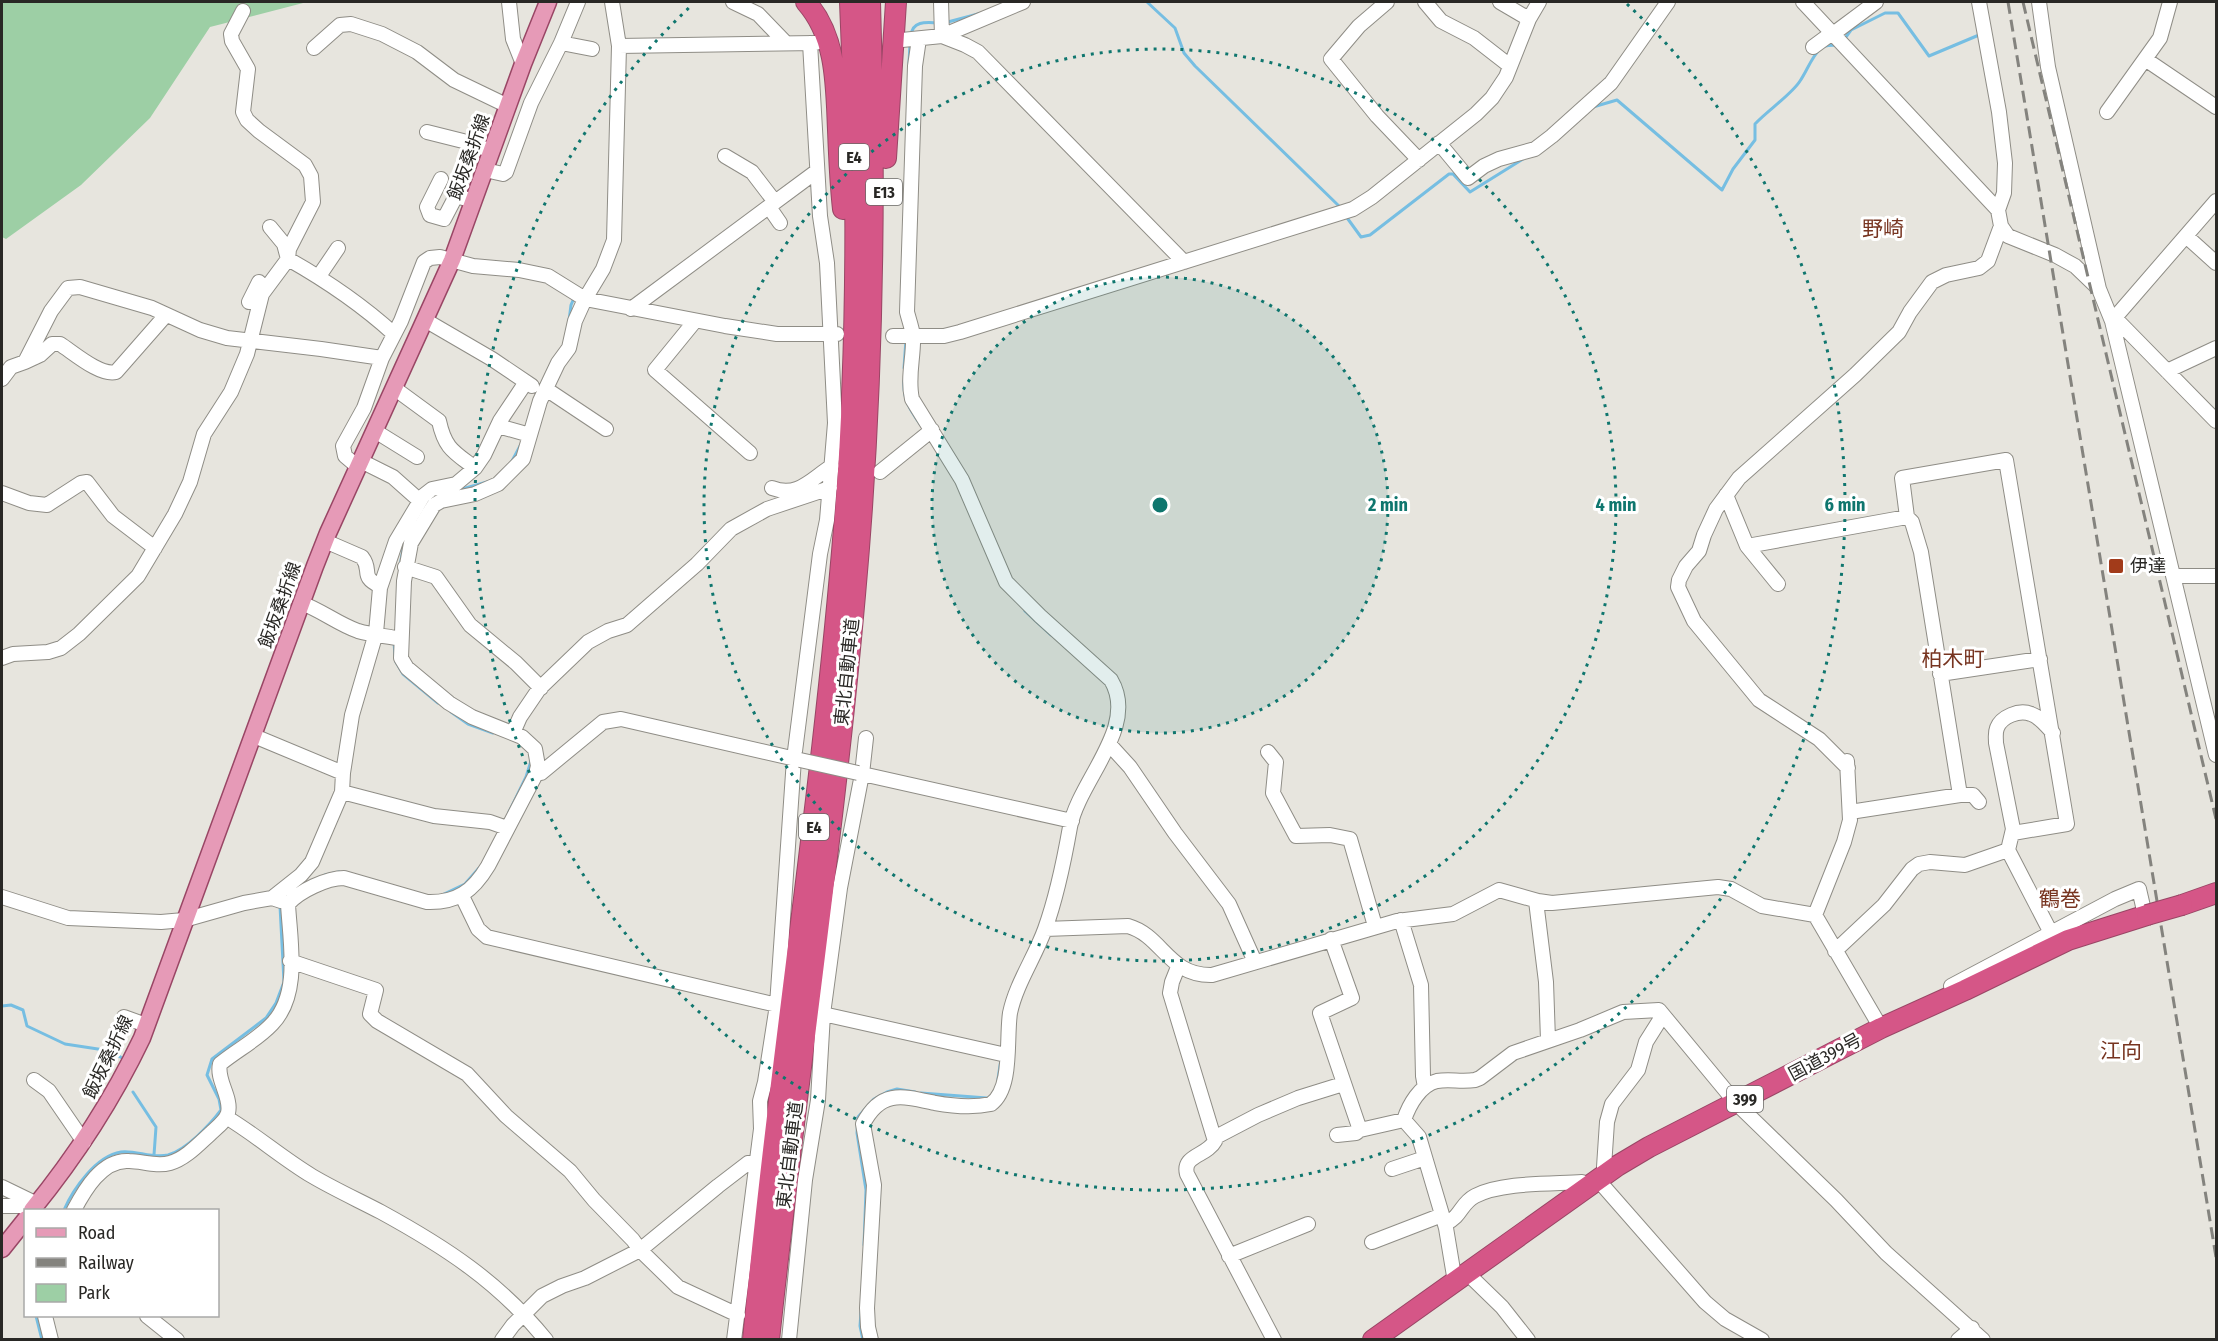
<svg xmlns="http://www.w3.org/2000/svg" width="2218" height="1341" viewBox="0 0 2218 1341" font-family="'Fira Sans Condensed','Noto Sans JP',sans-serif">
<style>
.green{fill:#9dcfa5}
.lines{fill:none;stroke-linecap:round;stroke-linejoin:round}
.stream{stroke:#76bee2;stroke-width:3}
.minor-tunnel{stroke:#c1bfb9;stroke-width:14;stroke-dasharray:14 7;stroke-linecap:butt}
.minor-casing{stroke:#8f8d86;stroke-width:16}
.major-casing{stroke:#994665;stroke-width:19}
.highway-casing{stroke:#994665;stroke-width:22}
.minor{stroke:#fff;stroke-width:14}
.major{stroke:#e69ab7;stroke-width:16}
.highway{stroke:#d55687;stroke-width:20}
.rail{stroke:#84837e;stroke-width:3;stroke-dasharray:12 6;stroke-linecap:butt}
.minor-bridge-casing{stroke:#8f8d86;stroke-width:16;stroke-linecap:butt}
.highway-bridge-casing{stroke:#994665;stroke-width:22;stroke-linecap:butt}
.minor-bridge{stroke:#fff;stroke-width:14}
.highway-bridge{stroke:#d55687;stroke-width:20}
.ring{fill:none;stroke:#0f766e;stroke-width:3;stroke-dasharray:3 6}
.poi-dot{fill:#a23b1a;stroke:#fff;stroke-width:2}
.labels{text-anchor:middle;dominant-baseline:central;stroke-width:6;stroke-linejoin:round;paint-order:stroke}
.shield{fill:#fff;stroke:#696866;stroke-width:1.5}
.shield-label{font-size:16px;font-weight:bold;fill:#292825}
.street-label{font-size:18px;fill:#292825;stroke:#fff}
.poi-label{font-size:18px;fill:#292825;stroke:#fff;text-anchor:start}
.quarter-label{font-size:21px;fill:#773420;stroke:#fff}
.centre{fill:#0f766e;stroke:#fff;stroke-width:3}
.ring-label{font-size:18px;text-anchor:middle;font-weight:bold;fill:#0f766e;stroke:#fff;stroke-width:6;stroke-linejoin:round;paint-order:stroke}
</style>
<rect width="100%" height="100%" fill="#e7e5de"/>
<!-- green -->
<path class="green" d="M2,2h305l-97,25 -60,91 -69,67 -75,54 -4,-2z"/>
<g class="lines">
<!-- stream -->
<path class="stream" d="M1147,2l28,26 9,25 11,13 145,141
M944,23l34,-9
M911,36c1,-15 14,-14 27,-13
M1843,41l8,-11 34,-17h13l31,43 50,-21
M909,63l1,-20
M1593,107l24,-7 105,90 11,-21 22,-29v-16c12,-13 37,-30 45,-43 7,-10 11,-23 20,-32 5,-5 12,-3 18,-4
M1345,215l16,22 9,-2 79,-61h4l17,18 53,-33
M569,321l2,-16 3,-7
M904,368l2,-29
M904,381c-1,18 6,29 16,43
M512,461l8,-15
M455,491l32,-9
M418,519l12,-20
M400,566l3,-17
M1025,611l26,24
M394,642l1,14
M396,662l7,12 35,29
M451,712l17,12 25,9
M509,812l17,-35 5,-16
M325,875l14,-3
M444,894l21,-10 14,-16
M2,1006l9,-1 12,5 4,16 38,18 46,7 11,7
M998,1079l3,-20
M133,1092l23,35 -2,28
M921,1093l66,5
M64,1210c9,-21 32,-54 57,-58 15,-2 31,7 47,3 18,-5 42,-30 53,-45l-2,-11 -12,-24 5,-16 54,-41 10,-15 8,-21 -4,-76
M864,1245l2,-55 -9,-57 1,-16 16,-18 13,-7 10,-3 18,3
M861,1312l-1,14 3,14
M36,1316l6,24"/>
<!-- minor-tunnel -->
<path class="minor-tunnel" d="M820,42l82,-2
M768,1103l40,6"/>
<!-- minor casing -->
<g class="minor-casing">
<path id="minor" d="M509,2l4,37 10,25
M733,2l25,12 28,29
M941,2l1,34 81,-34
M1387,2l-28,24 -28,33 46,57 42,44
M1425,2l16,19 33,17 36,28
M1500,2l29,17
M1803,2l195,208 3,16 7,10 47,19 20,11 24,23
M1979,2l20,110 6,51 -1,30 -6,17
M2039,2l9,65 51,222 13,32
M1833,34l43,-32
M902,40l40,-4 23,9 13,7 206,210
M561,43l31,6
M619,46l197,-3
M1813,47l19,-14
M314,48l26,-23 11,-1 31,10 35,18 37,28 54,26
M2145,59l71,48
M2107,112l53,-74 10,-36
M427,132l36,9 29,10
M1439,143l29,35 16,-12 15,-7 36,-10 17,-13 59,-53 57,-81
M725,156l27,16 23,30
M485,170l18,4 3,-2 25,-69 30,-60 17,-41
M441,179l-14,28 3,8 14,4 12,-23 18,5
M2216,201l-104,120 104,434
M769,207l11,16
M270,227l14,17 4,15c39,22 74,46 106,75
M2186,236l30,27
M319,276l19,-28
M249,302l10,-20
M631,309l186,-138
M2115,318l101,103
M425,320l67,39 40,27
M695,321l-40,49 95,83
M893,336h51l16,-4 393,-123 19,-12 104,-83 16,-16 14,-21 23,-58 10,-17
M25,362l15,-7 12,-11h8c14,9 40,32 56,28l50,-57
M2167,371l49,-23
M2,379l9,-12 14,-5 26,-51 17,-23 12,-1 72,21 48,22 27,8 94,11 61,9
M394,388l45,33c6,28 15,31 36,47
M546,389l60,40
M498,426l32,9
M375,431l42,26
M361,461l32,16 27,24
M358,467l-13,-11 -2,-10 21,-38 18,-50 19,-37 23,-59 6,-4 10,-1 33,9 46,4 29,6 37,23 140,27 52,8h60
M880,472l52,-42
M772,488c26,10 39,-9 60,-22
M2,493l27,10 18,2 34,-22 6,-1 26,34 42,32
M1726,495l21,51 31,38
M1907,517l-5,-39 104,-18 61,364 -54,9
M325,541l37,16c11,14 -3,19 18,29
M1747,546l160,-29 5,5 9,30 39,243
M405,567l31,10 34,48 46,38 25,25
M2175,576h41
M301,603c20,7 37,21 57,28 13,4 29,5 43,8
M2,658l11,-4 35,-2 13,-4 18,-14 59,-58 37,-62 15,-32 14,-48 27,-42 16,-38 15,-60 26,-35 1,-10 24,-47 -2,-26 -6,-11 -46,-34 -12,-11 -4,-8 5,-43 -16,-28 -1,-7 12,-23
M1940,674l100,-15
M513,733l7,-16 19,-28 49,-47 20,-11 19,-6 70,-61 34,-35 36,-20 63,-21
M254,736l89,37
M1109,744l21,23 45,66 54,71 26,58
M1268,752l8,10 -3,31 23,43 34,-1 20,4 25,87
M1847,761l3,59 -6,22 -29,73 66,113
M1848,768l-29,-29 -60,-39 -65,-79 -16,-34 1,-7 7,-14 13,-15 5,-16 12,-26 23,-31 116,-103 44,-43 11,-20 22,-30 14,-7 33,-7 9,-7 13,-35
M858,773l214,48
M536,774l5,-1 62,-51 18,-3 179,41
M342,792l92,24 56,6 17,6
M1850,812l110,-17h13l6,7
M462,896l16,33 9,8 290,68
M2,897l66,21 93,4 23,-2 60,-17 28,-5 9,3
M272,898l29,-23 11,-13 30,-70 1,-19 9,-58 24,-82 4,-45 16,-47 27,-45 9,-7 24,-5 19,-16 9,-13 16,-34 26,-39
M1536,901l10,81 2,58
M288,904c11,-13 39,-26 56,-26l83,24c30,1 46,-11 61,-36l48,-92 2,-8 -3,-17 -13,-12 -50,-20 -23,-14 -42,-35 -6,-10 3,-77 7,-38 23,-38 7,-4 34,-7 23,-10 25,-25 17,-58 18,-38 11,-15 6,-27 10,-22 18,-30 11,-29 5,-194 -7,-44
M1401,920l20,65 2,91 2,11
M1045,929l83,-3c35,10 40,50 84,49l185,-54 56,-7 46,-24 39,11 14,2 166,-16 13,2 31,17 53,9
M2051,933l-43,-83 5,-21 -17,-86c0,-5 -1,-10 1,-15 4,-11 22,-19 34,-14 9,3 16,12 22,19
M1331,939l21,59 -32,15 40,117 44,-10 15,17 27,91 9,54
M1835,951l49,-46 28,-36 7,-5 11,-2 35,3 43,-15
M290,961l86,29 -6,24 7,7 90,53 39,42 64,55 24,29 39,40 7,10 38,37 60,28
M1178,967l-6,15 -2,11 45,148c-8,15 -33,14 -28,33l87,166
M1951,986l164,-87 24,-10 6,26
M823,1014l183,41
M124,1017l22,8
M34,1080l15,11 35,51
M226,1117c30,18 56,41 86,59 22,13 46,24 69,36 64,35 118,70 165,128
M1404,1120c5,-15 16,-35 33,-39 12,-2 25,1 38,-1l5,-2 33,-25 67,-23 43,-18 36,-2 77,93 100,97 50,53 97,87
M1337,1135l19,-2 4,-3
M1214,1138l44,-23 40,-17 45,-14
M1392,1169l33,-11
M1607,1173l-3,-6 3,-45 5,-18 26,-34 8,-28 17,-27
M1598,1180l107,122 20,17 37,21
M2,1187l35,17
M2,1206h19l9,4
M74,1210c10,-19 28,-51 55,-49 13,0 27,6 41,2 15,-4 29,-19 40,-29 6,-6 16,-13 18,-21 4,-16 -12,-33 -8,-49 17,-14 37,-24 52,-40 29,-30 18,-82 16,-120
M1445,1224c18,-9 15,-20 30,-28 26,-14 78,-12 107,-14l8,3
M1372,1242l70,-27
M1229,1256l79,-32
M1467,1273l35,34 26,33
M45,1316l6,24
M147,1316l30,24
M502,1340l11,-15 29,-29 20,-10 23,-8 55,-28 78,-64 30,-23 8,-1
M734,1340l27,-211 -1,-28 5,-19 12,-77 17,-246 26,-205 7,-34 8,-97 -8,-160 -7,-47 -10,-173
M789,1340l16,-160 13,-80 5,-86 17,-126 22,-114 4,-36
M871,1340l-3,-13 -1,-19 7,-123 -11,-61c18,-35 40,-28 72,-21 17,3 38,5 56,1 22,-16 15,-65 19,-91 6,-29 25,-56 35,-84 12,-33 19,-68 25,-102 9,-47 69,-100 41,-147l-71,-64 -34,-34 -44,-102 -50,-81c-5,-22 2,-42 1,-63 -1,-8 -4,-16 -6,-24l8,-246 4,-27
M1958,1340l14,-12"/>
</g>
<!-- major casing -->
<g class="major-casing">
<path id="major" d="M32,1210c44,-54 80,-109 110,-172l173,-472 13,-33 124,-273 71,-196 25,-62
M2,1249l24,-30"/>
</g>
<!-- highway casing -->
<g class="highway-casing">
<path id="highway" d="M806,2c31,35 30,83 32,128 1,26 2,52 5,79
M886,158l10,-156
M2182,905l34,-12
M753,1340c25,-272 69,-541 91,-812 14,-175 14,-352 6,-526
M769,1340c26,-249 64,-496 86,-745 18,-197 21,-395 15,-593
M1373,1340l244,-174 32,-19 232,-119 84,-38 103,-50 79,-25"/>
</g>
<!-- minor -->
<use href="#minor" class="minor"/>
<!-- major -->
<use href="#major" class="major"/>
<!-- highway -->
<use href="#highway" class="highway"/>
<!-- rail -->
<path class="rail" d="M2008,2l208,1255
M2023,2l193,817"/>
<!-- minor-bridge casing -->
<g class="minor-bridge-casing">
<path id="minor-bridge" d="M800,760l58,13"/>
</g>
<!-- highway-bridge casing -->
<g class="highway-bridge-casing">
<path id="highway-bridge" d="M2147,915l35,-10"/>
</g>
<!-- minor-bridge -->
<use href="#minor-bridge" class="minor-bridge"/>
<!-- highway-bridge -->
<use href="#highway-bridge" class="highway-bridge"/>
</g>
<!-- distance rings -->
<circle cx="1160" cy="505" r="228" fill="#0f766e" fill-opacity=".12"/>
<g class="ring">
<circle cx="1160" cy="505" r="228"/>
<circle cx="1160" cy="505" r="456"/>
<path d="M1627 4A685 685 0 1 1 693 4"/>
</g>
<!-- markers -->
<rect class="poi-dot" x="2108" y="558" width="16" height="16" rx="3"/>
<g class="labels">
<!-- shield labels -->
<g class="shield">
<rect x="839" y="144" width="30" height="26" rx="4.5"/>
<rect x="866" y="179" width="36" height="26" rx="4.5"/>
<rect x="799" y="814" width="30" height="26" rx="4.5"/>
<rect x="1727" y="1086" width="36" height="26" rx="4.5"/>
</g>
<g class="shield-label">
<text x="854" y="157">E4</text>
<text x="884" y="192">E13</text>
<text x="814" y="827">E4</text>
<text x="1745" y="1099">399</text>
</g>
<!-- street labels -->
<g class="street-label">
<text transform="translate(469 157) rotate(-70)">飯坂桑折線</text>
<text transform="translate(280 605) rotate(-70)">飯坂桑折線</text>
<text transform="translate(847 672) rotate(-84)">東北自動車道</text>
<text transform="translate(108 1057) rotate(-64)">飯坂桑折線</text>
<text transform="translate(1825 1057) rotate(-28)">国道399号</text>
<text transform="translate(790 1155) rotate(-83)">東北自動車道</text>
</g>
<!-- poi labels -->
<g class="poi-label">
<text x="2130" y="566">伊達</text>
</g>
<!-- quarter labels -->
<g class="quarter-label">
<text x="1883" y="229">野崎</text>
<text x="1953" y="659">柏木町</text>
<text x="2060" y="899">鶴巻</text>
<text x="2121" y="1051">江向</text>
</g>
</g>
<circle cx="1160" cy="505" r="9" class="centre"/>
<g class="ring-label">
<text x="1388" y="511">2 min</text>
<text x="1616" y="511">4 min</text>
<text x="1845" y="511">6 min</text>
</g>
<!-- border -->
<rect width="2218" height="1341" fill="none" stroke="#292825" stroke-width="6"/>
<!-- legend -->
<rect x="24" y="1209" width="195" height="108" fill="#ffffff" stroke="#a9a9a8" stroke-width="1.5"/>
<rect x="36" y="1228" width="30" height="9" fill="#e69ab7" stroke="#a9a9a8" stroke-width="1.5"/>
<text x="78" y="1239" font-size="18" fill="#292825">Road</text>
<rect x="36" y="1258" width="30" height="9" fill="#84837e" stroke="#a9a9a8" stroke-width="1.5"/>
<text x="78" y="1269" font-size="18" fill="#292825">Railway</text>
<rect x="36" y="1284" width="30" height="18" fill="#9dcfa5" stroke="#a9a9a8" stroke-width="1.5"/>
<text x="78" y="1299" font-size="18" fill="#292825">Park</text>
</svg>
